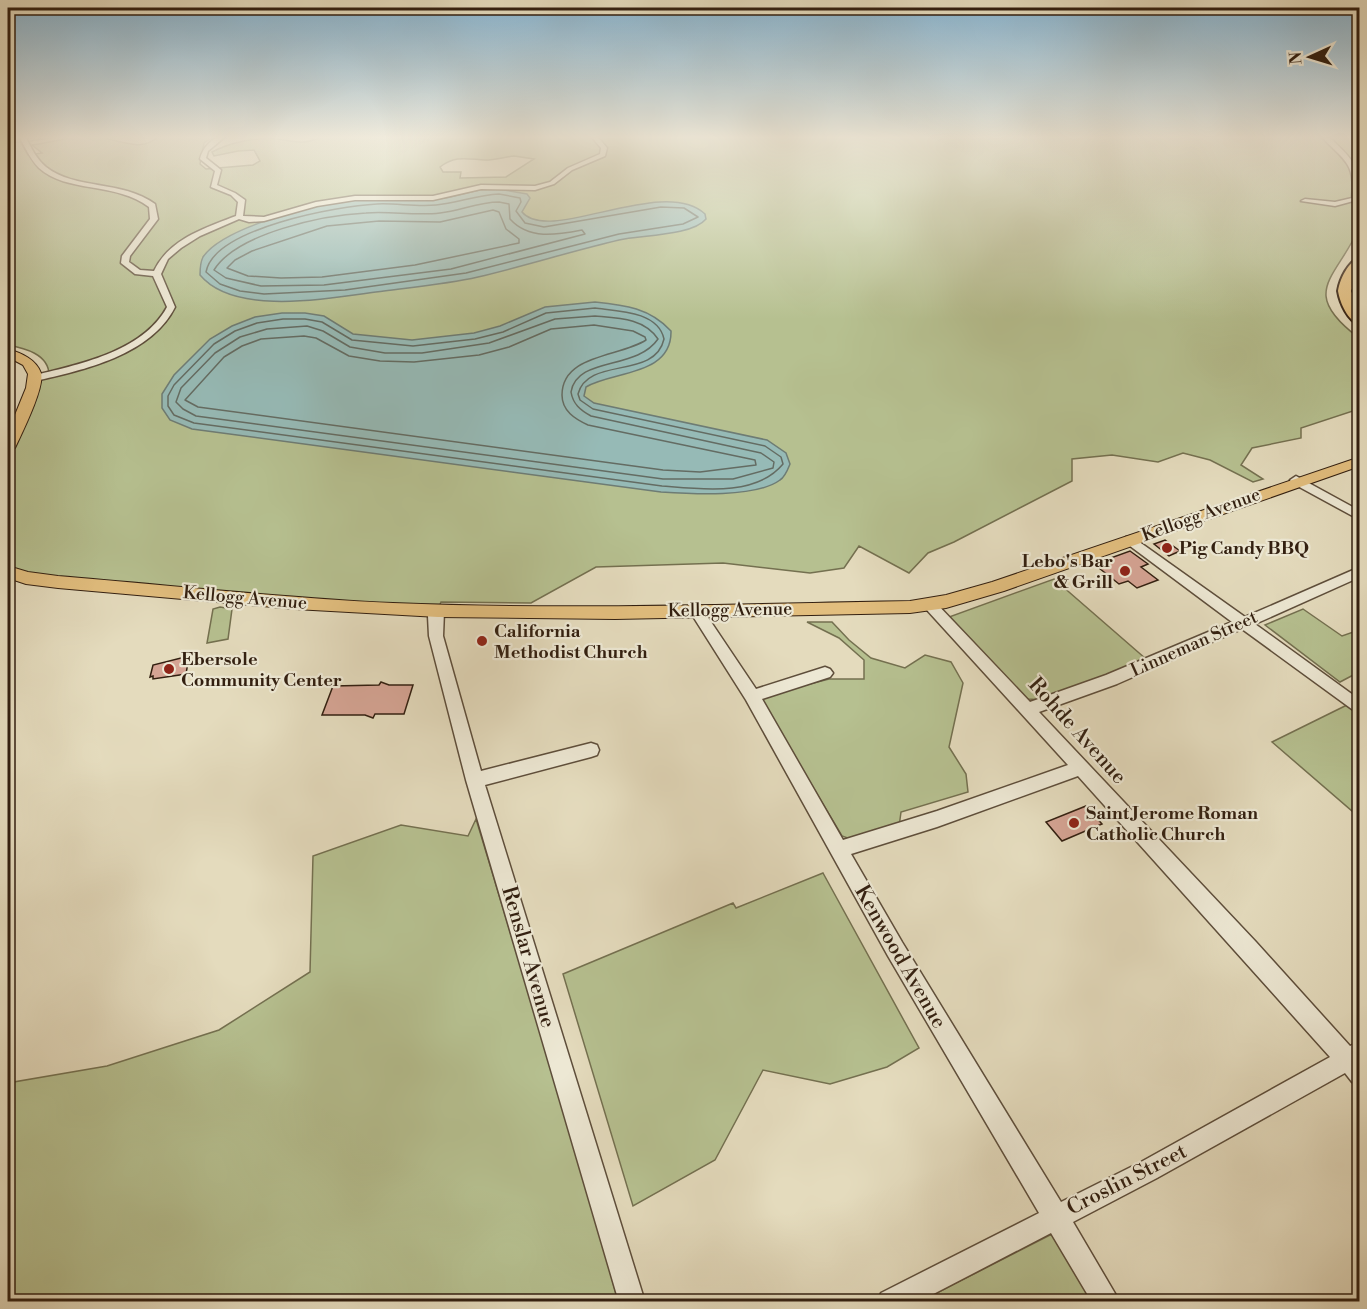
<svg xmlns="http://www.w3.org/2000/svg" width="1367" height="1309" viewBox="0 0 1367 1309" font-family="'Libre Bodoni',serif">
<style>
.green{fill:#b6c090;stroke:#747050;stroke-width:1.5;fill-rule:evenodd}
.water{fill:#96bab6;stroke:#6e7c74;stroke-width:1.5}
.lines{fill:none;stroke-linecap:round;stroke-linejoin:round}
.shore{stroke:#646c63;stroke-width:1.5}
.stream{stroke:#6e7c74;stroke-width:1.5}
.building{fill:#d5a494;stroke:#321f10;stroke-width:1.5}
.minor-casing{stroke:#5e4e3b;stroke-width:3}
.major-casing{stroke:#321f10;stroke-width:2}
.highway-casing{stroke:#321f10;stroke-width:4}
.minor{fill:#ede8d4;fill-rule:evenodd}
.major{fill:#e2be7e;fill-rule:evenodd}
.highway{fill:#e2be7e;fill-rule:evenodd}
.poi-dot{fill:#8f2418;stroke:#ede8d4;stroke-width:2}
.labels{text-anchor:middle;dominant-baseline:central;stroke-width:4.5;stroke-linejoin:round;paint-order:stroke}
.street-label{font-size:18px;fill:#321f10;stroke:#ede8d4}
.poi-label{font-size:18px;font-weight:bold;fill:#321f10;stroke:#ede8d4;text-anchor:start}
.near-street-label{font-size:21px;fill:#321f10;stroke:#ede8d4}
</style>
<rect width="100%" height="100%" fill="#e4dbbd"/>
<filter id="stains"><feTurbulence type="fractalNoise" baseFrequency=".00333" numOctaves="4"/><feColorMatrix values="0 0 0 0 .2 0 0 0 0 .09 0 0 0 0 .02 0 0 0 .5 -.17"/></filter>
<radialGradient id="worn" r=".72"><stop offset=".6" stop-color="#630" stop-opacity="0"/><stop offset="1" stop-color="#630" stop-opacity=".3"/></radialGradient>
<!-- green -->
<path class="green" d="M8,136h9l11,19 14,-2 -10,-8c20,-3 41,-9 61,-9 22,1 47,19 66,0h55l-10,7 -4,21 6,5 47,-4 7,-4 -6,-11 -16,1 -24,5 -2,-4c19,-10 44,-15 66,-13 20,3 26,6 46,-3h1031l4,8 -6,4c2,4 5,9 6,13 3,9 3,61 -1,69 -22,49 -60,62 1,108v71l-58,19v10l-49,10 -11,17 22,14 -10,3 -43,-22 -27,-7 -25,9 -46,-7 -40,4v22l-118,61 -26,11 -19,20 -50,-27 -15,22 -34,5 -87,-10 -127,4 -65,36 -90,-1 -4,9 -424,-36 -5,-3v-124l27,-70 14,-3c0,-21 -25,-27 -41,-30zM514,156l20,3 -28,18 -46,1 1,-6h-18l-3,-5c15,-12 27,-8 45,-7 10,0 20,-3 29,-4z
M1054,579l92,80 -101,41 -17,-1 -10,-7 -69,-75z
M220,607l12,2 -4,30 -21,4 6,-34z
M1303,609l39,27 17,-6v42l-19,10 -75,-57z
M807,622h25l17,18 22,18 34,10 20,-13 26,7 12,21 -14,64 17,27 2,18 -67,20 -2,15 -46,13 -11,-4 -83,-139 70,-18h35v-19l-25,-22z
M1347,705l12,10v102l-87,-75z
M476,819l107,353 35,129 -610,1v-219l99,-17 112,-36 91,-58 3,-116 88,-31 67,11z
M823,873l96,175 -32,19 -57,17 -67,-14 -48,90 -82,46 -70,-232 170,-71 3,5z
M1052,1234l46,68h-179z"/>
<!-- water -->
<path class="water" d="M492,188l35,6 3,4 -8,14c27,33 141,-37 183,2l1,5c-14,17 -65,16 -87,21 -47,11 -94,26 -141,37 -31,7 -63,10 -94,14 -49,6 -148,27 -184,-16 0,-6 0,-12 3,-18 20,-30 113,-53 148,-57 29,-3 59,3 87,-1 19,-2 35,-9 54,-11z
M595,302c30,3 55,6 76,29 1,45 -58,40 -85,56l-2,9 10,7 173,37 19,13 4,11c-2,5 -5,13 -10,16 -24,18 -89,14 -119,12l-469,-63 -22,-9 -8,-12v-14l12,-19 36,-36 22,-13 23,-9 27,-4h23l19,3 29,18 59,6 62,-7 26,-7 45,-19z"/>
<g class="lines">
<!-- shore -->
<path class="shore" d="M499,194l21,4 1,4 -5,9 9,12 19,4 117,-20 23,1 14,9 -15,7 -64,10 -153,39 -121,17 -81,4 -24,-3 -20,-7 -14,-12c8,-44 132,-66 171,-68 19,-1 39,3 59,1 21,-2 41,-10 63,-11z
M499,202l10,2 1,15c19,21 46,16 72,11l3,4 -134,35 -127,16 -63,1 -35,-8 -12,-8c23,-37 110,-55 152,-57 25,-2 49,3 74,0 20,-2 38,-11 59,-11z
M493,210l6,2 7,17 13,10v4l-104,22 -93,12 -41,1 -33,-2 -21,-8 8,-8 17,-9 75,-25 52,-5 61,1z
M595,308c22,3 63,3 69,31 -9,41 -76,17 -86,55l2,6 13,9 172,37 16,11 2,7c-27,33 -83,25 -121,22l-468,-63 -20,-8 -6,-9v-10l6,-11 40,-41 21,-13 22,-8 26,-4h22l17,3 30,18 61,6 62,-7 28,-7 43,-19z
M595,316c23,2 49,2 63,23 -22,32 -81,17 -87,53 2,12 9,18 20,24l170,37 13,9 -1,6 -40,11h-70l-467,-63 -13,-7 -7,-7 5,-14 34,-35 25,-16 27,-8 40,-3 16,5 27,16 35,6h37l67,-10 66,-24z
M594,325l39,6 12,6 1,3c-26,17 -84,14 -84,55 0,16 13,24 26,30l167,35 1,5 -56,7 -37,-2 -465,-63 -13,-7 39,-43 18,-11 19,-7 43,-3 12,2 33,18 31,5 34,1 65,-7 30,-8 42,-18z"/>
<!-- stream -->
<path class="stream" d="M30,141l33,-5
M8,143l11,-1
M8,175l3,6"/>
</g>
<!-- building -->
<path class="building" d="M1165,540l15,11 -11,5 -15,-12z
M1130,551l18,13 -7,3 17,13 -21,8 -9,-7 -9,3 -25,-20z
M189,656l-3,18 -33,5v-3l-3,1 3,-12z
M381,682l8,3h24l-9,29h-29l-2,4 -8,-3h-43l11,-29 46,-1z
M1086,806l16,18 -40,17 -16,-19z"/>
<g class="lines">
<!-- minor casing -->
<g class="minor-casing">
<path id="minor" d="M19,136h6c6,11 11,23 21,31 29,23 76,13 109,37l3,15 -28,37 -1,6 11,8 14,1c15,-32 51,-43 82,-55l2,-14 -7,-7 -20,-8 4,-16 -15,-12c3,-12 13,-23 26,-23l-18,15 -2,7 15,12 -4,15 18,8 10,7 -2,16 21,1 52,-15 39,-6h78l48,-11 54,1 15,-4 18,-14 32,-14 1,-6 -10,-12h6l10,12 -2,8 -33,14 -18,14 -19,6 -54,-1 -48,11h-78l-38,6 -53,15 -15,1 -10,-3 -39,17 -19,12 -13,11 -7,15 14,33c-24,48 -91,63 -140,74l-4,-1v-4c46,-11 112,-24 136,-69l-14,-31 -18,-2 -14,-11 1,-7 28,-37 -1,-12c-32,-25 -83,-14 -110,-39 -9,-9 -14,-21 -20,-32z
M1321,136h7c20,19 39,34 29,64l-22,6 -34,-5 4,-2 30,3 17,-4c4,-36 -9,-38 -31,-62z
M1296,476l64,35v9l-68,-37 -2,-3z
M1131,536l114,81 115,-50v10l-105,47 105,76v15l-118,-86 -125,55 -78,28 217,230 94,104 10,-5v44l-8,-3 -7,-9 -188,105 -84,44 47,80h-28l-41,-69 -133,69h-41l4,-9 158,-80 -151,-257 -142,-256 -57,-90 2,-3h10l55,82 69,-22 5,2 3,4 -3,4 -68,22 81,141 94,-29 131,-46 -142,-156 -2,-3 2,-3h10l94,99 76,-27 126,-53 -106,-79 -1,-3 1,-3zM1078,776l252,281 -189,105 -80,40 -159,-260 -51,-88 86,-27z
M437,606l7,5 -1,25 38,135 110,-28 6,2 2,5 -2,5 -6,2 -106,28 160,517h-26l-153,-522 -37,-144 -1,-20 4,-8z"/>
</g>
<!-- major casing -->
<g class="major-casing">
<path id="major" d="M8,349c13,4 28,10 33,24 4,14 -19,60 -26,75l-7,4v-20l18,-44 2,-14 -5,-9 -15,-8z
M1360,457v9l-356,125 -58,17 -36,5 -295,6 -177,-2 -143,-8 -237,-21 -32,-4 -18,-6v-12l20,6 30,4c111,9 223,22 335,27 172,7 345,1 517,-2l36,-6 46,-13z"/>
</g>
<!-- highway casing -->
<g class="highway-casing">
<path id="highway" d="M1360,257v13l-9,21 9,20v14c-12,-4 -20,-22 -22,-34 2,-12 10,-29 22,-34z"/>
</g>
<!-- minor -->
<use href="#minor" class="minor"/>
<!-- major -->
<use href="#major" class="major"/>
<!-- highway -->
<use href="#highway" class="highway"/>
</g>
<!-- sky -->
<linearGradient id="sky" x2="0" y2="1"><stop stop-color="#87b6d4"/><stop offset="0.43" stop-color="#f3efe1"/><stop offset="1" stop-color="#f3efe1" stop-opacity="0"/></linearGradient>
<rect width="1367" height="319" fill="url(#sky)"/>
<!-- markers -->
<g class="poi-dot">
<circle cx="1167" cy="548" r="6"/>
<circle cx="1125" cy="571" r="6"/>
<circle cx="482" cy="641" r="6"/>
<circle cx="169" cy="669" r="6"/>
<circle cx="1074" cy="823" r="6"/>
</g>
<g class="labels">
<!-- street labels -->
<g class="street-label">
<text transform="translate(1201 515) rotate(-20)">Kellogg Avenue</text>
<text transform="translate(245 598) rotate(5)">Kellogg Avenue</text>
<text transform="translate(730 610) rotate(-1)">Kellogg Avenue</text>
<text transform="translate(1194 644) rotate(-24)">Linneman Street</text>
</g>
<!-- poi labels -->
<g class="poi-label">
<text x="1179" y="548">Pig Candy BBQ</text>
<text x="1113" y="561" text-anchor="end">Lebo's Bar<tspan x="1113" dy="21">&amp; Grill</tspan></text>
<text x="494" y="631">California<tspan x="494" dy="21">Methodist Church</tspan></text>
<text x="181" y="659">Ebersole<tspan x="181" dy="21">Community Center</tspan></text>
<text x="1086" y="813">Saint Jerome Roman<tspan x="1086" dy="21">Catholic Church</tspan></text>
</g>
<!-- near-street labels -->
<g class="near-street-label">
<text transform="translate(1077 731) rotate(48)">Rohde Avenue</text>
<text transform="translate(528 957) rotate(74)">Renslar Avenue</text>
<text transform="translate(900 957) rotate(60)">Kenwood Avenue</text>
<text transform="translate(1127 1180) rotate(-27)">Croslin Street</text>
</g>
</g>
<!-- margin -->
<rect width="1367" height="1309" fill="none" stroke="#e4dbbd" stroke-width="30"/>
<rect x="9" y="9" width="1349" height="1291" fill="none" stroke="#321f10" stroke-width="3"/>
<rect x="15" y="15" width="1337" height="1279" fill="none" stroke="#321f10" stroke-width="1.5"/>
<!-- north arrow -->
<g transform="translate(1310 57) rotate(266)" stroke="#ede8d4" stroke-width="4.5" paint-order="stroke">
<path d="M0-4.5L10 22L0 15L-10 22Z" fill="#321f10"/>
<text y="-9" font-size="16" font-weight="bold" text-anchor="middle" fill="#321f10">N</text>
</g>
<rect width="100%" height="100%" filter="url(#stains)"/>
<rect width="100%" height="100%" fill="url(#worn)"/>
</svg>
